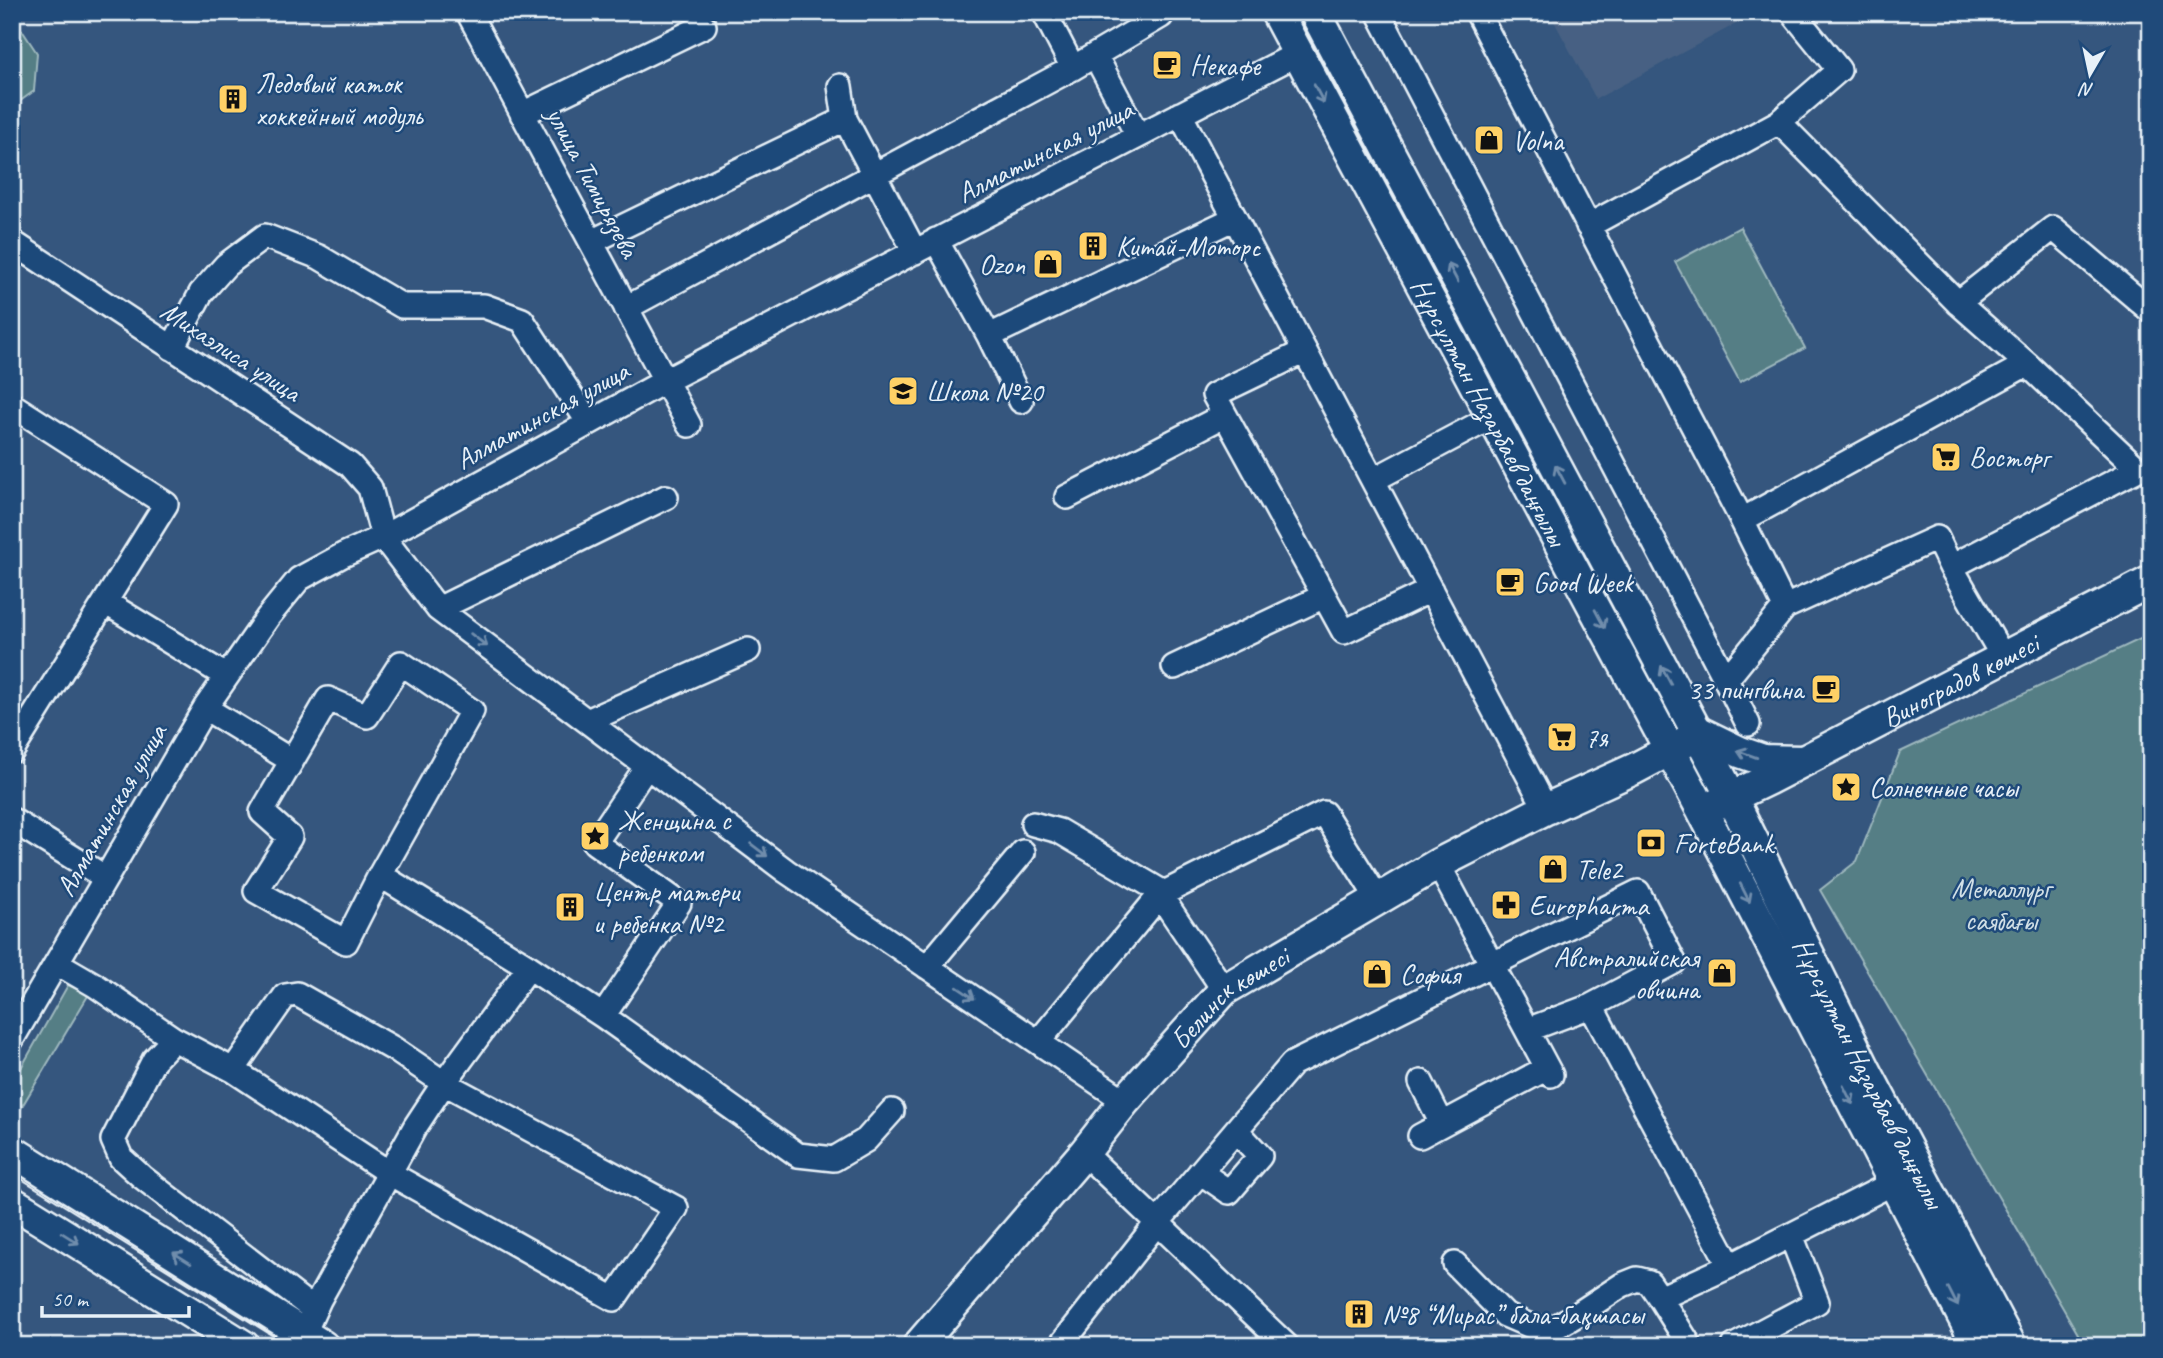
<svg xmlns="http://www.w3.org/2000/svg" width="2163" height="1358" viewBox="0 0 2163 1358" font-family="Caveat,sans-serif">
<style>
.built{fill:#476183}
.green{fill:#557e85;stroke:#9eb8be;stroke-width:2}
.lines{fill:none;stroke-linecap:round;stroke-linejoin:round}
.minor-casing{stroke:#e8f1f8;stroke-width:28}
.major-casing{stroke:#e8f1f8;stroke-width:35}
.minor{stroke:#1f4a7a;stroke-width:23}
.major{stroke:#1f4a7a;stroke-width:30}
.tram{stroke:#e8f1f8;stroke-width:2}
.oneway{stroke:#6f8dac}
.labels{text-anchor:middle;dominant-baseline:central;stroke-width:5;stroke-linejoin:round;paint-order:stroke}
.poi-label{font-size:28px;fill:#e8f1f8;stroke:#1f4a7a;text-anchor:start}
.street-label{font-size:28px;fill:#e8f1f8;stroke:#1f4a7a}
.park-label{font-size:28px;fill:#d2e0e7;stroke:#1f4a7a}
</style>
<rect width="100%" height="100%" fill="#35567e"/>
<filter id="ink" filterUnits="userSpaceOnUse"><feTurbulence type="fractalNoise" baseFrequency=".0143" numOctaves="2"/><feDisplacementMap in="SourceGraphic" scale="14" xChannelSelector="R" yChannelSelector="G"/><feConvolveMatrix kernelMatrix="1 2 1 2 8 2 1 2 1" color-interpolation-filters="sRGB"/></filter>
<g filter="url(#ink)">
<!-- built -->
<path class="built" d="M1549,12h209l-162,87z"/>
<!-- green -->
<path class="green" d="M12,15l25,38 -3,38 -22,16z
M1740,227l65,121 -65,34 -65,-120z
M2151,634v712h-66l-265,-456 37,-29 43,-109z
M68,985l21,9 -77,129v-39z"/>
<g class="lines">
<!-- minor casing -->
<g class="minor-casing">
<path id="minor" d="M468,12l221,413
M1044,12l29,56 88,-52 -2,-4
M1378,12l348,668 22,44
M1477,12l265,508 43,87 -59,73
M1095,55l43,81
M840,86l5,33 70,133
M522,114l182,-88
M1180,114l366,695
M1779,122l60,-52 -47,-58
M1588,226l191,-104 179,181 69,61 -285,156
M936,240l53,96 246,-118
M12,242l338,223 20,23 13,49 55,72 348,262 339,230
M591,242l254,-123
M1958,303l95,-75 98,83
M626,308l447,-240
M989,336l32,65
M172,348l29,-55 25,-28 39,-29 54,21 83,49h82l38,14 67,103
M1305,351l-91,44 130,237 87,-42
M12,405l154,99 -154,247
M1373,480l119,-63
M1067,497l158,-82
M1951,567l187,-98 -111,-105
M105,602l121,74
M1785,607l152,-69 14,29 52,90
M438,609l228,-112
M1174,667l150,-71
M205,708l87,53
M587,721l161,-71
M12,820l94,58
M1033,824l26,7 105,62
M1438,864l113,211
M380,875l-34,67 -90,-51 34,-54 -28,-25 66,-113 39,17 34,-53 71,48 -92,164 149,92
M57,963l38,22 79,54
M927,967l96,-115
M1224,990l-64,-95 164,-82 54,86
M603,1016l195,139 36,4 32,-19 26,-29
M1527,1030l64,-24 139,260 163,-83
M12,1039l193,-331 63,-91 31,-38 44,-24 40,-18 282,-156 632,-327
M1038,1042l122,-147
M233,1070l52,-74 12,-2 97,55 50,34 -29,44 -96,173 -10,22
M1421,1082l21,42
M1420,1136l127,-68
M1084,1153l203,193
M1200,1172l29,20 31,-36 -24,-26
M1455,1264l50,51 28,12 19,2 26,-15 44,-29 15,-6 12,3 11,16
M314,1310l-172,-133 -21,-19 -8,-18 41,-80 20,-21 59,31 156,103 225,126 62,-91 -232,-125 85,-116 74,49 76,-113 -84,-60 52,-77
M1060,1346l97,-123 135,-159 346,-172 36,70 -83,44
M1690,1346l-30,-48 70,-32
M1734,1346l83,-44 -26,-67"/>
</g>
<!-- major casing -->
<g class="major-casing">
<g id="major">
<path id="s1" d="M1276,12l426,798 276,536"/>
<path id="s2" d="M1315,12l417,786 134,273 145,275"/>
<path d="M1695,730l45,22 23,8 39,1"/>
<path id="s3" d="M1715,805l54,-26 382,-198"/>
<path d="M12,1151l311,195"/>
<path d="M12,1202l232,144"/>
<path id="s4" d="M918,1346l166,-193 41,-52 99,-111 214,-126 108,-55 88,-40 55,-29"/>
</g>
</g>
<!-- minor -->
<use href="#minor" class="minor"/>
<!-- major -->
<use href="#major" class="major"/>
<!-- tram -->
<path class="tram" d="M12,1173l277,173"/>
</g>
<!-- one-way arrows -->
<defs><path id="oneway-shaft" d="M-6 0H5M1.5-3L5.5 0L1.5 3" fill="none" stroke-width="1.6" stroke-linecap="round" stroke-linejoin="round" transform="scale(1.75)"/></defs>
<g class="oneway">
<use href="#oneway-shaft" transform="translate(1319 94) rotate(62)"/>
<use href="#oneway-shaft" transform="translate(1453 273) rotate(-118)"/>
<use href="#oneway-shaft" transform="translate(1560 474) rotate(-118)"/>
<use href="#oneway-shaft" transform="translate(1600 619) rotate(62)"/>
<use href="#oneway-shaft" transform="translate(479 640) rotate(37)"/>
<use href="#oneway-shaft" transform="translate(1666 675) rotate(-118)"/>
<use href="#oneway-shaft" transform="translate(1747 754) rotate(-160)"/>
<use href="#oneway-shaft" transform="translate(759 850) rotate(37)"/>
<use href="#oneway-shaft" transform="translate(1745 893) rotate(63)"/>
<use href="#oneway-shaft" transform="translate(966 993) rotate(34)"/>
<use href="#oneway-shaft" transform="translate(1848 1095) rotate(63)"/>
<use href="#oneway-shaft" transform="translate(70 1238) rotate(32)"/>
<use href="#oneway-shaft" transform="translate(182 1258) rotate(-148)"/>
<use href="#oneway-shaft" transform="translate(1953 1297) rotate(63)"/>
</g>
</g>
<!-- icons -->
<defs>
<g id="cafe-square" transform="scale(1.575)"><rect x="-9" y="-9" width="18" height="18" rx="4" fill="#ffd166" stroke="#1f4a7a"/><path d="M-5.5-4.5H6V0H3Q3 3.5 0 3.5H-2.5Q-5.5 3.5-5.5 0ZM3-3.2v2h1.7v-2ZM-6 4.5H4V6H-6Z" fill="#111"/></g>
<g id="building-square" transform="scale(1.575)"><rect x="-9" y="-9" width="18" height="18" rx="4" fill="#ffd166" stroke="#1f4a7a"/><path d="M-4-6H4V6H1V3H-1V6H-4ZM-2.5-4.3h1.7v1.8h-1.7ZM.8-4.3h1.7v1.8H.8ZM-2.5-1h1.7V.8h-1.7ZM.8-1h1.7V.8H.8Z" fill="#111"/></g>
<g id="shop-square" transform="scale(1.575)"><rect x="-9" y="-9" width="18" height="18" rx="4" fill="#ffd166" stroke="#1f4a7a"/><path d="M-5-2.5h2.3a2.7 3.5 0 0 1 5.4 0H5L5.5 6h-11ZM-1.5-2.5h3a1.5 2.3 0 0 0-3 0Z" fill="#111"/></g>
<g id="school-square" transform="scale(1.575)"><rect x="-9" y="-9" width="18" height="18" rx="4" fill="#ffd166" stroke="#1f4a7a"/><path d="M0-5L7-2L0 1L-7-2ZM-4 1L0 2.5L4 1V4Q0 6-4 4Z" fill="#111"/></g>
<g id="supermarket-square" transform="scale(1.575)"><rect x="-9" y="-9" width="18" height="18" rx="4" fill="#ffd166" stroke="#1f4a7a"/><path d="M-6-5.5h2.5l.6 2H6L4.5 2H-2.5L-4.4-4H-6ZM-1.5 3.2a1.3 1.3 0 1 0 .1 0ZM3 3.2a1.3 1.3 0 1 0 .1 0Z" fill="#111"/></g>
<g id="sight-square" transform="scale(1.575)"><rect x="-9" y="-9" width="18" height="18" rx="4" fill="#ffd166" stroke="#1f4a7a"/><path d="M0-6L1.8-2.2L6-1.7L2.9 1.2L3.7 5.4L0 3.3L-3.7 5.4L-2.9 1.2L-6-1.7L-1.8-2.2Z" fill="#111"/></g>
<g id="bank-square" transform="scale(1.575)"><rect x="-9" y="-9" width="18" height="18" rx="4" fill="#ffd166" stroke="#1f4a7a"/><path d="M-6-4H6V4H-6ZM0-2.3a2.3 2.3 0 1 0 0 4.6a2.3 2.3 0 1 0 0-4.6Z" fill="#111"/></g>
<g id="pharmacy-square" transform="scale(1.575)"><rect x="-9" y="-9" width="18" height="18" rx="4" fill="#ffd166" stroke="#1f4a7a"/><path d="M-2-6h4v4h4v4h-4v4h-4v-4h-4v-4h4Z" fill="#111"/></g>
</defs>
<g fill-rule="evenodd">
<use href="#cafe-square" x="1167" y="65"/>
<use href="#building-square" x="233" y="99"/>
<use href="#shop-square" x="1489" y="140"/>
<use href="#building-square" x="1093" y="246"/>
<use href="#shop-square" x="1048" y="264"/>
<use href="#school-square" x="903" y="391"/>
<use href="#supermarket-square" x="1946" y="457"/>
<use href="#cafe-square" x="1510" y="582"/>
<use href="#cafe-square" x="1826" y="689"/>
<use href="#supermarket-square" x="1562" y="737"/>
<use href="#sight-square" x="1846" y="787"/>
<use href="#sight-square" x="595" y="836"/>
<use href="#bank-square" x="1651" y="843"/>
<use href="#shop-square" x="1553" y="869"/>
<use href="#pharmacy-square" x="1506" y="905"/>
<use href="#building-square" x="570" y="907"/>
<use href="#shop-square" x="1722" y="973"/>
<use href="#shop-square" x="1377" y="974"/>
<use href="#building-square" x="1359" y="1314"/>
</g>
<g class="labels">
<!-- poi labels -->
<g class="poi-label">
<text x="1190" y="65">Некафе</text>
<text x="256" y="83">Ледовый каток<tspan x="256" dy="32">хоккейный модуль</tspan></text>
<text x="1512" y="140">Volna</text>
<text x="1116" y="246">Китай-Моторс</text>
<text x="1025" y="264" text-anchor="end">Ozon</text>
<text x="926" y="391">Школа №20</text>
<text x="1969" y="457">Восторг</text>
<text x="1533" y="582">Good Week</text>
<text x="1803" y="689" text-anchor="end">33 пингвина</text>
<text x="1585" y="737">7я</text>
<text x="1869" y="787">Солнечные часы</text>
<text x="618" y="820">Женщина с<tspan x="618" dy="32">ребенком</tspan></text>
<text x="1674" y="843">ForteBank</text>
<text x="1576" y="869">Tele2</text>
<text x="593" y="891">Центр матери<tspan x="593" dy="32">и ребенка №2</tspan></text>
<text x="1529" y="905">Europharma</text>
<text x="1699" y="957" text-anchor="end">Австралийская<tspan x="1699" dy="32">овчина</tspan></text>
<text x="1400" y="974">София</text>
<text x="1382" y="1314">№8 “Мирас” бала-бақшасы</text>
</g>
<!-- street labels -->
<g class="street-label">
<text transform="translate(1045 151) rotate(-27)">Алматинская улица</text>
<text transform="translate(593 182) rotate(62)">улица Тимирязева</text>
<text transform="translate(231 351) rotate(33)">Михаэлиса улица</text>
<text stroke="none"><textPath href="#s1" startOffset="453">Нұрсұлтан Назарбаев даңғылы</textPath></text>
<text transform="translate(542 415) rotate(-29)">Алматинская улица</text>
<text stroke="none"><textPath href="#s3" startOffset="275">Виноградов көшесі</textPath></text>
<text transform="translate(111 810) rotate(-60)">Алматинская улица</text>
<text stroke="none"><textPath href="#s4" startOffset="469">Белинск көшесі</textPath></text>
<text stroke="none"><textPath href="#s2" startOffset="1197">Нұрсұлтан Назарбаев даңғылы</textPath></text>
</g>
<!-- park labels -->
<g class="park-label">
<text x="2001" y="888">Металлург<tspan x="2001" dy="32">саябағы</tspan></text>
</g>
</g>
<!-- margin -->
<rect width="2163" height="1358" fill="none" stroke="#1f4a7a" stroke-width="42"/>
<rect x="21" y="21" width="2121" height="1316" fill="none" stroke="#e8f1f8" stroke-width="2.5" filter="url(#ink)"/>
<!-- north arrow -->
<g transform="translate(2090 74) rotate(189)" stroke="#1f4a7a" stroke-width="5" paint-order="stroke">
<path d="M0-5L12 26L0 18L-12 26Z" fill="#e8f1f8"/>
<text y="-10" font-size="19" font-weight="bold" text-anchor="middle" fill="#e8f1f8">N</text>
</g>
<!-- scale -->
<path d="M42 1306v10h147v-10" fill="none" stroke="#e8f1f8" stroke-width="3.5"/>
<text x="52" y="1306" font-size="21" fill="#e8f1f8" stroke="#1f4a7a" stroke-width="5" paint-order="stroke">50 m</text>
</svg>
